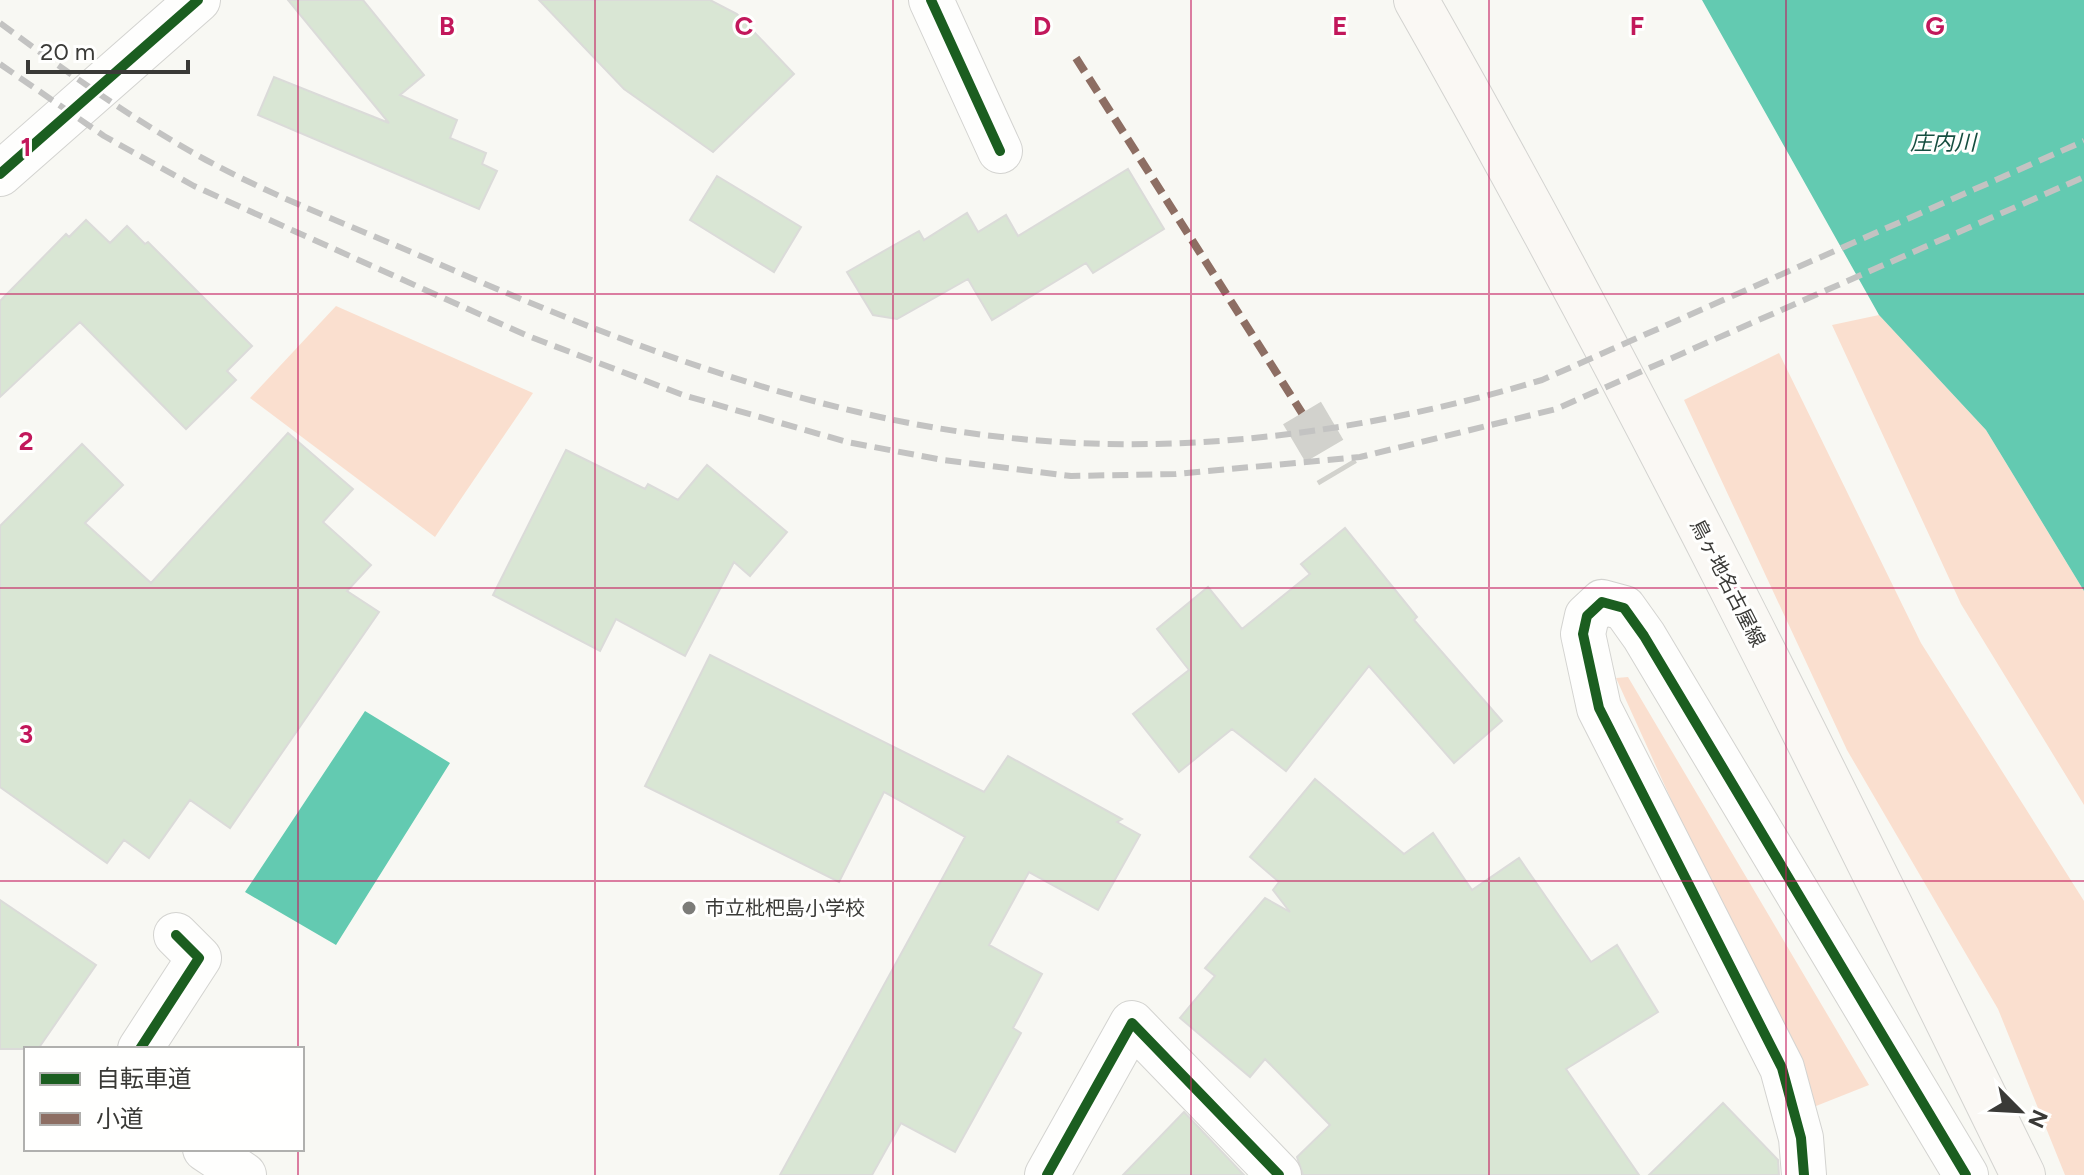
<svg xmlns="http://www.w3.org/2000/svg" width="2084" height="1175" viewBox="0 0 2084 1175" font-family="Figtree,'Noto Sans JP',sans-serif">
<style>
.green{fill:#fadfcf}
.water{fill:#63cab1}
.building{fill:#d9e6d4;stroke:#dbdbd9;stroke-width:2}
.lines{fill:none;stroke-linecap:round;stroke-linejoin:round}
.minor-tunnel{stroke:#d2d2cd;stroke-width:44;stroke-dasharray:44 22;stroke-linecap:butt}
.minor-casing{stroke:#d3d3d0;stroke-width:46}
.secondary-casing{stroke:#d3d3d0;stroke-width:46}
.minor{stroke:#fefefd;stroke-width:44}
.secondary{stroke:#faf8f4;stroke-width:44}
.rail{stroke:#c3c3c2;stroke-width:6;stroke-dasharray:16 8;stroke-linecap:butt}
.quiet{stroke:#8d6e63;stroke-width:8;stroke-dasharray:16 8;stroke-linecap:butt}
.cycleway-casing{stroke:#fffffe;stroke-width:15}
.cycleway{stroke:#1b5e20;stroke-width:10}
.grid{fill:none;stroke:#c2185b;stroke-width:2;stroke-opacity:0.55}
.poi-dot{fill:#7c7c79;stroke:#fffffe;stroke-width:3}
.labels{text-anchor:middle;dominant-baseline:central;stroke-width:6;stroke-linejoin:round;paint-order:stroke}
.street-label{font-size:20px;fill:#3a3a37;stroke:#fffffe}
.poi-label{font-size:20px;fill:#3a3a37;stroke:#fffffe;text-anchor:start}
.water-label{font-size:22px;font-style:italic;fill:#164e40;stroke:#fffffe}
.grid-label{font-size:26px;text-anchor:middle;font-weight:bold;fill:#c2185b;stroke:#fffffe;stroke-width:6;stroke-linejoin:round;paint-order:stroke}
</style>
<rect width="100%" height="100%" fill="#f8f8f3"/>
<!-- green -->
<path class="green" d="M336,306l197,87 -98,144 -185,-139z
M1879,315l107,115 98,161v214l-123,-201 -129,-279z
M1779,353l142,290 163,258v274h-19l-67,-166 -151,-259 -163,-350z
M1628,677l241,408 -58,23 -195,-430z"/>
<!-- water -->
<path class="water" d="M1702,0h382v591l-98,-161 -107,-115z
M365,711l85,52 -114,182 -91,-53z"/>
<!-- building -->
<path class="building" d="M288,0h75l61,75 -24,20 57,25 -7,18 36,15 -4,11 15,7 -18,38 -221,-94 16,-38 115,46z
M539,0h171l27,14 57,60 -81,78 -89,-63z
M1128,169l36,60 -71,44 -7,-10 -94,57 -24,-41 -71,40 -24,-4 -26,-43 72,-41 5,9 43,-27 11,19 28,-17 12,21z
M717,176l84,51 -27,45 -84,-52z
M86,220l24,23 17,-17 18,18 3,-2 104,104 -25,25 9,9 -50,49 -106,-107 -80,75v-96l66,-67 3,3z
M288,433l65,56 -30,33 48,43 -24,26 32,21 -149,216 -40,-28 -41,58 -25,-18 -17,23 -107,-76v-261l82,-82 41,41 -38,38 66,60z
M566,450l79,39 3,-5 30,16 29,-35 80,67 -37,44 -16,-14 -49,94 -69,-37 -16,32 -107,-56z
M1345,528l72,89 -3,3 88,101 -48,42 -85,-97 -83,105 -54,-42 -53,43 -46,-58 56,-44 -32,-41 51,-42 34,42 68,-55 -9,-10z
M710,655l274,137 24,-36 114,63 -5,3 23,13 -42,75 -69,-38 -40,73 53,29 -29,54 8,5 -66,119 -54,-29 -29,52h-92l185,-338 -81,-45 -45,90 -194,-96z
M1315,779l89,75 29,-21 39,57 47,-32 72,104 26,-17 41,67 -92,57 73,106h-336l-6,-18 33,-32 -65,-66 -15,18 -70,-59 35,-42 -10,-8 60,-70 25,14 -17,-22 6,-8 -29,-25z
M0,900l96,65 -58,84h-38z
M1723,1103l55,57 1,15h-130z
M1184,1112l60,63h-121z"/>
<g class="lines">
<!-- minor-tunnel -->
<path class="minor-tunnel" d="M1302,413l36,61"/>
<!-- minor casing -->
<g class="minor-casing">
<path id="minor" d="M931,0l69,151
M0,174l198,-174
M140,1049l59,-91 -23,-23
M205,1149l39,26
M1047,1175l85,-152 147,152
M1804,1175l-3,-37 -19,-70 -183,-360 -16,-74 4,-18 15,-14 22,6 20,28 322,539"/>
</g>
<!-- secondary casing -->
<g class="secondary-casing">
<path id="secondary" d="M1416,0c218,383 413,779 607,1175"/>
</g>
<!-- minor -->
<use href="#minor" class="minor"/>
<!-- secondary -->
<use href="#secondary" class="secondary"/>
<!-- rail -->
<path class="rail" d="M0,23c67,49 133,97 206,137 74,40 156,70 233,104 181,79 383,157 582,175 174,17 354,-9 521,-59l542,-239
M0,64l104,72 90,50 334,150 155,59 164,47 96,18 128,16 105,-2 184,-17 196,-48 528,-232"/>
<!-- quiet -->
<path class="quiet" d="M1076,58l226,355"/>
<!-- cycleway casing -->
<g class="cycleway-casing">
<path id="cycleway" d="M931,0l69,151
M0,174l198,-174
M140,1049l59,-91 -23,-23
M1047,1175l85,-152 147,152
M1804,1175l-3,-37 -19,-70 -183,-360 -16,-74 4,-18 15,-14 22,6 20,28 322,539"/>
</g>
<!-- cycleway -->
<use href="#cycleway" class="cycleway"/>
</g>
<!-- grid -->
<path class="grid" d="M298,0v1049M595,0v1175M893,0v1175M1191,0v1175M1489,0v1175M1786,0v1175M0,294h2084M0,588h2084M0,881h2084M298,1149v26"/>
<!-- markers -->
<circle class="poi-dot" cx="689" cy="908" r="8"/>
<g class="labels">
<!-- street labels -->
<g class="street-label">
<text transform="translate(1728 583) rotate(63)">鳥ヶ地名古屋線</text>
</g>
<!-- poi labels -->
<g class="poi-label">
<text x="705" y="908">市立枇杷島小学校</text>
</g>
<!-- water labels -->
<g class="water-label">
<text x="1943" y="142">庄内川</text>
</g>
</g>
<g class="grid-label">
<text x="447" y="35">B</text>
<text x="744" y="35">C</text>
<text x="1042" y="35">D</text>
<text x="1340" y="35">E</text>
<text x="1637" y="35">F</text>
<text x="1935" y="35">G</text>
<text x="26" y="156">1</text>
<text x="26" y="450">2</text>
<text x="26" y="743">3</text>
</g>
<!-- legend -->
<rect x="24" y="1047" width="280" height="104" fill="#fffffe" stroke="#b0b0ae" stroke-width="2"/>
<rect x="40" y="1073" width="40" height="12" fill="#1b5e20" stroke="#b0b0ae" stroke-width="2"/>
<text x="96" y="1087" font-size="24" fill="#3a3a37">自転車道</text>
<rect x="40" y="1113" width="40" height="12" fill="#8d6e63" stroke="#b0b0ae" stroke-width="2"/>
<text x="96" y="1127" font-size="24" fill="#3a3a37">小道</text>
<!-- north arrow -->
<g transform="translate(2020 1111) rotate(114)" stroke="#fffffe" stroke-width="6" paint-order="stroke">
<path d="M0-6L14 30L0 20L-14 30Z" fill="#3a3a37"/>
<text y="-12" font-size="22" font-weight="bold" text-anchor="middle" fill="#3a3a37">N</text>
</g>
<!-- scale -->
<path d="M28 60v12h160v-12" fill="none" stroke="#3a3a37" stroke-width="4"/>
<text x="40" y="60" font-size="24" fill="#3a3a37" stroke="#fffffe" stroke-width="6" paint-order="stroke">20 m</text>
</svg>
